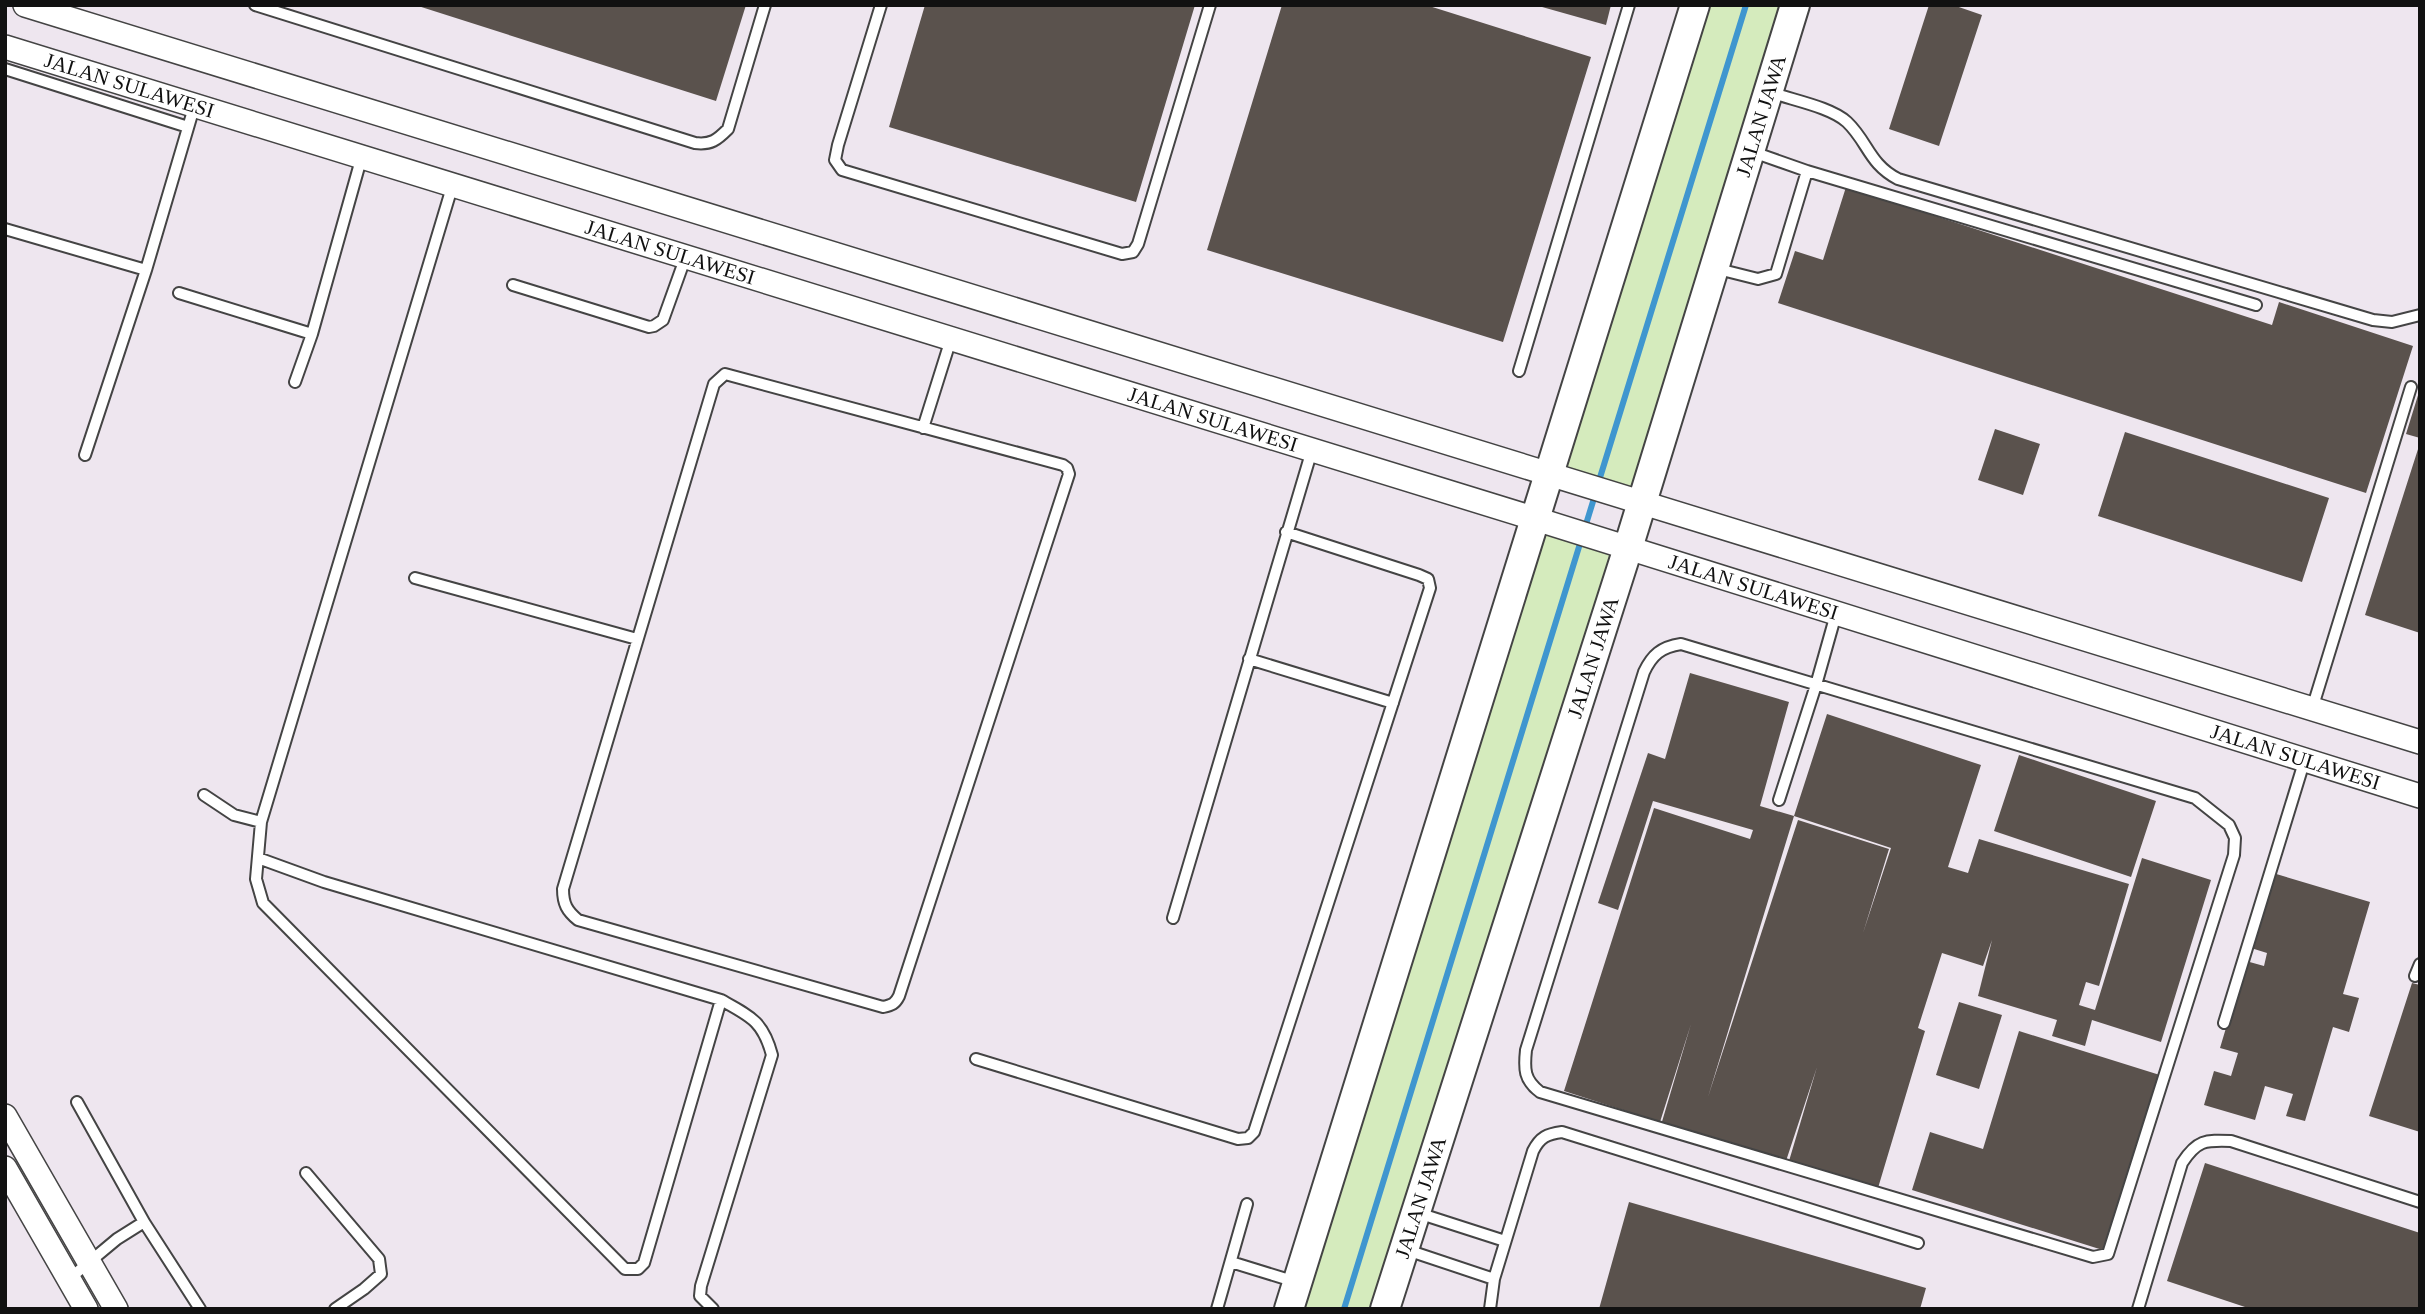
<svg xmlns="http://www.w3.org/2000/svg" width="2425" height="1314" viewBox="0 0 2425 1314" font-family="'Times New Roman',serif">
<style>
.industrial{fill:#eee6ef}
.green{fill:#d5ebbd}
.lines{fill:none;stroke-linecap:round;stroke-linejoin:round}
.stream{stroke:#3f96cf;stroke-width:6}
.building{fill:#5a524d}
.service-casing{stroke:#444;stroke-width:14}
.minor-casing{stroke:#444;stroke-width:26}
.tertiary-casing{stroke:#444;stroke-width:32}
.service{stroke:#fff;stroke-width:10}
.minor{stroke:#fff;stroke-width:23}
.tertiary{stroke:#fff;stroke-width:28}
.labels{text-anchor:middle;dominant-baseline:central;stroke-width:7;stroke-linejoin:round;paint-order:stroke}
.street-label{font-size:21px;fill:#111;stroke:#fff}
</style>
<rect width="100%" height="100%" fill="#fffdf5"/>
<!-- industrial -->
<path class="industrial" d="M5,5h2415v1304h-2415z"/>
<!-- green -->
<path class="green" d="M1695,5h100l-153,497 -92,-28z
M1536,519l92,29 -242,761h-96z"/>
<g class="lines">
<!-- stream -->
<path class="stream" d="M1598,484l148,-479
M1344,1309l251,-814"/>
</g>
<!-- building -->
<path class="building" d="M415,5h331l-30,96z
M925,5h270l-59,197 -247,-75z
M1282,5h144l165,52 -88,285 -296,-92z
M1535,5h76l-5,20z
M1929,5h24l29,10 -43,131 -50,-17z
M1846,187l426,138 7,-23 134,44 -47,147 -588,-190 17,-52 28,9z
M2419,392h1v46l-14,-4z
M1995,429l45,15 -17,51 -45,-15z
M2125,432l204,66 -27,84 -204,-66z
M2419,446h1v187l-55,-18z
M1690,673l99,29 -29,104 34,10 -86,281 90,-277 91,29 -26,84 28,-85 -97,-32 33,-102 154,51 -33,102 20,6 11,-34 150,45 -30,102 -13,-4 -7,23 16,5 47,-152 69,22 -50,162 -69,-22 -7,26 -33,-10 5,-16 -79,-24 14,-56 -9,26 -41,-13 -24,75 7,3 -47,157 -89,-27 28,-94 -32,97 -124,-39 30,-101 -31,98 -96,-31 90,-283 96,31 3,-9 -100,-29 -35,109 -20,-7 50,-150 17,6z
M2019,755l137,46 -25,76 -137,-46z
M2273,873l97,29 -27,92 16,4 -10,34 -16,-5 -28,94 -19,-5 7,-22 -28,-8 -10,34 -51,-15 10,-34 17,5 7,-23 -18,-5 26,-87 18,5 3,-13 -16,-5z
M2412,983l8,2v147l-51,-16z
M1959,1002l43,13 -23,74 -43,-14z
M2019,1031l144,45 -54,176 -197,-62 18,-58 53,17z
M2205,1163l215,70v76h-169l-84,-28z
M1629,1202l297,86 -6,21h-321z"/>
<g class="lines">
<!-- service casing -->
<g class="service-casing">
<path id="service" d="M255,5l440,138c16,2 22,-3 33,-14l37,-124
M881,5l-43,140 -3,15 7,10 280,84 11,-2 5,-8 72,-239
M5,69l183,58
M1770,92c22,8 61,15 77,30 21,20 22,42 51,57l475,141 19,2 28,-7
M1753,152l54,19
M5,229l141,41
M1714,268l44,11 18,-5 31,-103 449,134
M513,285l136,42 5,-1 9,-6 23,-64
M179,293l133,41
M1519,371l110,-366
M725,374l338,91 4,3 2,6 -170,522c-4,8 -7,9 -16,11l-305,-87c-11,-9 -15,-16 -15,-31l151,-505z
M295,382l17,-48 50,-178
M923,428l28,-89
M85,455l61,-185 49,-166
M415,578l222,61
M1681,644l514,154 34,27 6,13 -1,17 -126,399 -15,3 -553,-165c-16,-12 -16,-23 -14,-42l118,-378c8,-17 17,-25 37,-28z
M1249,659l144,44
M2312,709l99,-322
M204,795l30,20 27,7 192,-638
M1779,800l37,-115 20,-71
M261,822l-5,57 7,24 362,366h13l6,-6 77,-263
M258,858l66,24 397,118c29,16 42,21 51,55l-71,231 -1,10 13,13
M1173,918l139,-468
M2415,976l5,-12
M2224,1023l81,-264
M976,1059l262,80 10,-1 6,-6 176,-544 -2,-9 -9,-4 -133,-43
M77,1102l67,120
M306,1173l73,86 2,15 -17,15 -29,20
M1418,1213l87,28
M1404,1249l90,30
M1231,1262l65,20
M69,1279l48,-40 27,-17 56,87
M1217,1309l30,-105
M1490,1309l4,-30 39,-128c7,-14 14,-17 29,-19l356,111
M2138,1309l44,-146c15,-23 23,-23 49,-22l189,61"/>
</g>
<!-- minor casing -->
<g class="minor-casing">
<g id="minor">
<path d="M25,5l2395,737"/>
<path id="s1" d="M5,47l1531,472 884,277"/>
<path d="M5,1116l111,193"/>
<path d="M5,1168l81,141"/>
</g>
</g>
<!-- tertiary casing -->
<g class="tertiary-casing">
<g id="tertiary">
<path d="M1289,1309l406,-1304"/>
<path id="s2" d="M1385,1309l243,-761 167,-543"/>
</g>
</g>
<!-- service -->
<use href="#service" class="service"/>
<!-- minor -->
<use href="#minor" class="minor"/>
<!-- tertiary -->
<use href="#tertiary" class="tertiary"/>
</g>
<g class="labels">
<!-- street labels -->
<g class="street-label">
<text stroke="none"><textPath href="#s1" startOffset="130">JALAN SULAWESI</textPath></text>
<text stroke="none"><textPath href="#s2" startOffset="1251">JALAN JAWA</textPath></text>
<text stroke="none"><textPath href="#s1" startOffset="696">JALAN SULAWESI</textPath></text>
<text stroke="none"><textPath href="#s1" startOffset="1264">JALAN SULAWESI</textPath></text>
<text stroke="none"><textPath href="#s1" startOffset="1830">JALAN SULAWESI</textPath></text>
<text stroke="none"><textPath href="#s2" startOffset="684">JALAN JAWA</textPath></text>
<text stroke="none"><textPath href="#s1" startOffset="2398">JALAN SULAWESI</textPath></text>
<text stroke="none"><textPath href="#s2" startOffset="117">JALAN JAWA</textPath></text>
</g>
</g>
<!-- border -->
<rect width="2425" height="1314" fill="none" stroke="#111111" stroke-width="14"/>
</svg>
